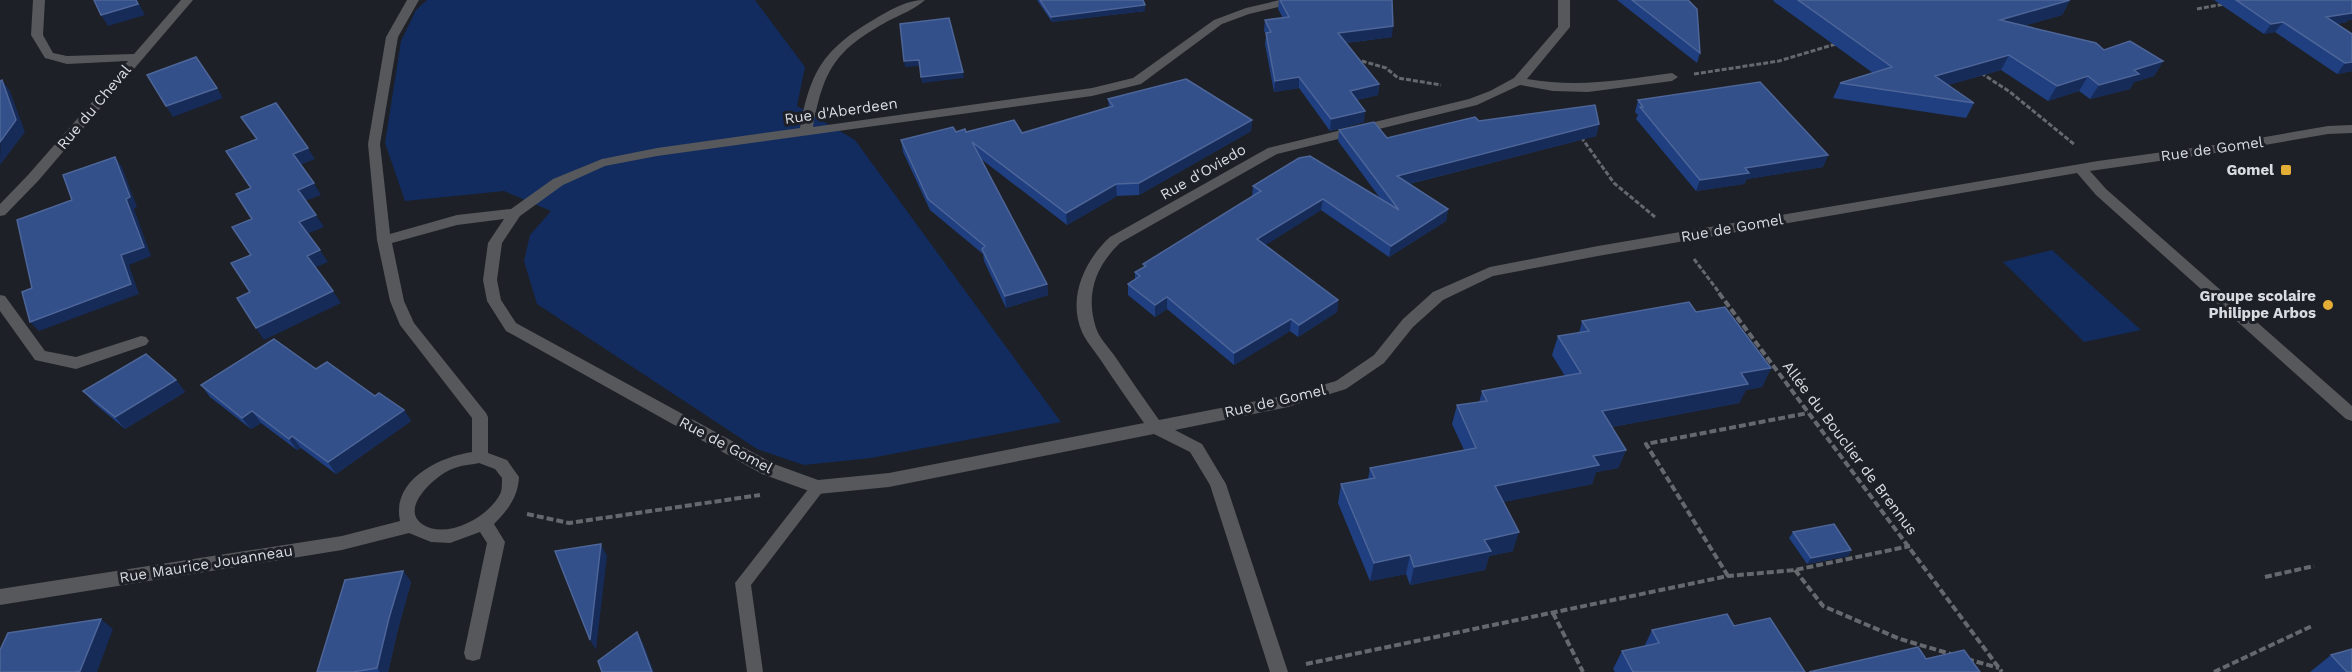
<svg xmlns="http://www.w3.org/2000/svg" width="2352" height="672" viewBox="0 0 2352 672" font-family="'Work Sans',sans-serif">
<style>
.green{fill:#132c5f}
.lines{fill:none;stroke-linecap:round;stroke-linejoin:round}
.path-far1{stroke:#65686d;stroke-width:3;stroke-dasharray:5 2;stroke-linecap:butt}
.path{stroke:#65686d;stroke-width:4;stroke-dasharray:7 3;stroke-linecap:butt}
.lane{fill:#56585b;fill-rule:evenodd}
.street{fill:#56585b;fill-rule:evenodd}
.wall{fill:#1f3f81}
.shaded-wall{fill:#162b58}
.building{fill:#33508b;stroke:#4d6598;stroke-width:1.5}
.poi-dot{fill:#e4ad35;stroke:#1d2026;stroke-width:2}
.labels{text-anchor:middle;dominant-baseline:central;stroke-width:6;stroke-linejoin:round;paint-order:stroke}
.street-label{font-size:15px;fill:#d8dbdf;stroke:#1d2026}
.poi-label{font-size:15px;font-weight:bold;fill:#d8dbdf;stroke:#1d2026;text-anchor:end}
</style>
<rect width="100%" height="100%" fill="#1d2026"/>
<!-- green -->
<path class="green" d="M427,0h328l50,67 -8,39 58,34 206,282 -190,36 -67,7 -47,-16 -220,-145 -13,-43 6,-26 21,-24 -47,-20 -99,10 -20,-58 16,-102 15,-31z
M2052,250l89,80 -57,12 -81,-80z"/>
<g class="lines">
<!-- path-far1 -->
<path class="path-far1" d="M2197,9l27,-5
M1355,59l31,9 12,10 43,7
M1981,73l29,19 65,53
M1694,74l85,-13 60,-18
M1581,137l33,46 41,34
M1694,259l27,36"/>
<!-- path -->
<path class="path" d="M1719,293l283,379
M527,514l42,9 191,-28
M1795,570l28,36 77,33 54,16
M1728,576l-82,-132 162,-31
M2265,577l49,-11
M1553,613l30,59
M1967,659l32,9
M1306,664l422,-88 67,-6 115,-24
M2214,672l98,-46"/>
<!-- lane -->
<path class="lane" d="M818,481l5,2 3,4 -3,4 -72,94 12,87h-16l-12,-89 78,-100z"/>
<!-- street -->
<path class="street" d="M33,0h12l-2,35 10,18 14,3 67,-2 47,-54h12l-155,181 -33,34 -5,1v-12l28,-29 100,-114 -61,3 -22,-6 -14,-23z
M407,0h12l-21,37 -18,107 10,90 67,-19 54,-6 42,-30 49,-20 55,-11 143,-20c11,-60 25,-80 78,-111 16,-9 29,-17 47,-17 -10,9 -25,15 -37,21 -52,29 -64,47 -75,106l279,-39 41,-10 81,-58 32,-12 34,-8h21l-2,2 -50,12 -27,10 -81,60 -49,12 -435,60 -52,10 -42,19 -43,31 -18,27 -5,37 4,20 15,23 258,141 44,16 71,-7 255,-50c-15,-21 -30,-43 -44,-64 -6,-9 -14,-18 -18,-27 -15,-35 3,-72 28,-95l158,-89 201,-49 21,-8 24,-13 44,-51v-27h12v27l-43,52c52,9 94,1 145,-6l6,4 -6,4 -84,11 -35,-1 -33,-6 -43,20 -200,49 -157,89c-24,23 -35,51 -24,85 3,9 12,19 18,27 15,22 30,44 45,65l129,-25 48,-14 38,-26 29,-36 30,-27 57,-25 108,-21 500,-85 138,-19 92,-16 24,-1v8l-24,1 -92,16 -146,21 16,18 246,217v15l-6,-2 -250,-224 -19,-22 -479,83 -105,20 -50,24 -30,27 -29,36 -38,26 -58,18 -113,23 27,14 24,40 62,188h-18l-60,-187 -20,-33 -36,-18 -265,53 -71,7 -6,-2 -50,-18 -256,-143 -19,-30 -4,-21 5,-37 16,-24 -47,6 -65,18 12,58 10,22 72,90 2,4v36l19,7 12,17c-1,20 -11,33 -25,47l11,18 -25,117 -7,2 -7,-2 -2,-6 23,-110 -7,-11 -30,11 -19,-1 -22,-9 -67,17 -342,55v-16l342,-53 58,-15c-9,-41 39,-64 72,-69v-34l-72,-93 -10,-24 -13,-61 -9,-96 18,-107zM479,463l16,6 7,9c0,5 0,10 -1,14 -10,24 -55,49 -79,32 -23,-16 14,-49 30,-55 9,-4 18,-4 27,-6z
M0,295l5,1 40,55 31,6 65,-21 5,1 3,4 -3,4 -70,24 -41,-9 -35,-49z"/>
</g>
<!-- wall -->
<path class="wall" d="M1037,0h106l2,5v6l-93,11z
M1279,0h113v37l-46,6 33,41 -1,11 -21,5 7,22 -34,9 -31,-43 -25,4 -9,-48 1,-10 -2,-3 1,-11 18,-2 -5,-9z
M1617,0h71l12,53 -3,10z
M1774,0h296l-8,15 -39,11 81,24 59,11 -9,15 -20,6 -4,7 -40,10 -11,-8 -31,10 -47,-31 -53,15 26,18 -8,15 -133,-20 7,-15 33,-10 -100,-72z
M2214,0h138l-4,20 -1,2 -10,2 15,10v37l-15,3 -62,-42 -11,2z
M1108,99l144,21 -1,11 -112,64 -22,1 -50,29 -86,-66 66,125 1,11 -42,13 -22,-47 -1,-7 -53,-44 -27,-58 -2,-12 55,-8 66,1 87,-26z
M1638,100l190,55 -5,12 -76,12 -3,5 -48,7 -60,-72 2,-4 -3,-3z
M1479,121l120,3 -3,12 -187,48 39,25 -2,12 -57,36 -68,-47 -56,35 73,55 -1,12 -39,25 -8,-6 -56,34 -67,-56 -12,8 -27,-22v-11l7,-5v-7l9,-5 -1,-3 109,-67 1,-11 127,12 -42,-57 1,-11 48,8z
M1696,312l75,56 -9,19 -16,3 -7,13 -127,24 14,23 -8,18 -22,4 -4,12 -89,18 10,49 -24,5 -4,14 -75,15 -4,-11 -36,7 -32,-78 3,-19 27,-5 2,-11 94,-18 -12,-26 5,-19 22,-3 3,-11 83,-15 -13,-21 6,-19 21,-3 3,-12z
M316,369l88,41 7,11 -75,53 -35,-26 -4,2 -36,-27 -10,6 -41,-32 -9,-12z
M176,380l9,12 -60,37 -31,-26 -11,-12z
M1793,532l58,18 -3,6 -41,8 -18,-26z
M403,571l8,11 -13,47 -10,43h-71z
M1734,626l71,46h-190l-2,-3 9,-18 22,-4 8,-17z
M2331,655l21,17h-42z"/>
<!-- shaded-wall -->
<path class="shaded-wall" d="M136,0h1l8,15 -37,11 -7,-11z
M2070,0l-8,15 -70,20 8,-15z
M1145,5v6l-93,11 -1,-5z
M2352,11v9h-4l-1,2 -28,6 7,-11z
M2283,22l-8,10 -11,2 7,-10z
M1393,26l-1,11 -55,7 1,-11z
M2009,55l-8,15 -74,21 8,-15z
M919,60l1,6 -15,1 -1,-6z
M2163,61l-9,15 -20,6 -4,7 -40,10 9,-14 35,-15z
M2352,62v9l-15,3 8,-11z
M963,72l1,6 -42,5 -1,-6z
M2088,76l-9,15 -31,10 9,-15z
M1299,77v11l-25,4 1,-11z
M2,80l8,11 15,41 -25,33z
M1379,84l-1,11 -30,7 2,-11z
M217,88l6,10 -50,19 -7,-11z
M1365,111l-1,11 -34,9 1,-12z
M1252,120l-1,11 -112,64v-12z
M1599,124l-3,12 -200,51 1,-11z
M308,148l7,11 -15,6 -7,-11z
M1828,155l-5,12 -76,12 -3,5 -48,7 4,-11 45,-12z
M115,157l7,10 15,40 -3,2 17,47 -22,9 10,29 -100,37 -9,-9 91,-67 5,-56z
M314,183l7,12 -16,6 -7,-11z
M1116,184l1,12 -50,29 -1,-12z
M1323,199l-2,11 -65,41 1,-12z
M1448,209l-2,12 -57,36 2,-11z
M316,215l8,12 -17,7 -8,-12z
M320,250l8,12 -14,6 -7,-12z
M1047,284l1,11 -42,13 -1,-12z
M333,291l8,12 -77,37 -8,-12z
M1167,297v12l-12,8v-12z
M1338,300l-1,12 -39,25 1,-12z
M1291,319l-1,12 -56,34v-12z
M1771,368l-9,19 -16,3 -7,13 -144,27 7,-19 139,-38z
M176,380l9,12 -60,37 -10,-12z
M404,410l7,11 -75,53 -8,-12z
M252,411l9,12 -10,6 -9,-11z
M292,436l9,12 -4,2 -8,-11z
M1626,450l-8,18 -22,4 -4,12 -102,21 5,-19 98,-30z
M1519,532l-6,19 -24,5 -4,14 -75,15 4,-18 70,-27z
M601,544l6,12 -11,94 -6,-10z
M1851,550l-3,6 -41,8 4,-6z
M1410,555l-4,19 -36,7 4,-18z
M403,571l8,11 -13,47 -10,43h-8l-3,-4 12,-50z
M101,619l12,10 -16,43h-22z
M637,632l6,11 11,29h-2z"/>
<!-- building -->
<path class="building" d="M94,0h42l2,4 -37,11z
M1040,0h103l2,5 -94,12z
M1280,0h112l1,26 -55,7 41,51 -29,7 15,20 -34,8 -32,-42 -24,4 -9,-48 5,-1 -6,-12 24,-3z
M1632,0h56l9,9 3,44z
M1798,0h272l-70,20 96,23 8,7 26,-9 33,20 -29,9 5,4 -40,11 -11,-9 -31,10 -48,-31 -74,21 39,27 -134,-20 52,-16z
M2236,0h116v13l-26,4 26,17v28l-7,1 -62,-41 -12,2z
M949,18l14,54 -42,5 -2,-17 -15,1 -4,-37z
M196,57l21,31 -51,18 -19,-31z
M1186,79l66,41 -113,63 -23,1 -50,29 -94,-71 75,142 -42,12 -23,-47 3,-3 -57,-47 -27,-59 52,-13 3,5 9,-3 1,3 48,-12 8,13 91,-27 -5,-7z
M2,80l14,40 -16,22v-61z
M1760,82l68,73 -83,13 4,5 -49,7 -60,-73h3l-5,-7z
M276,103l32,45 -15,6 21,29 -16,7 18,25 -17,7 21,28 -13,6 26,35 -77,37 -19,-30 13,-6 -19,-29 20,-8 -19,-28 20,-8 -16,-25 15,-6 -25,-37 31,-12 -16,-22z
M1595,105l4,19 -202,52 51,33 -57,37 -68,-47 -66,40 81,61 -39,25 -8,-6 -57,34 -67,-56 -12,8 -27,-21 12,-8 -5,-4 11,-6 -3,-2 118,-73 -8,-5 46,-28 11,-2 89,54 -60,-80 35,-8 13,16 88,-21 4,4z
M115,157l15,40 -4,2 18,48 -23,8 10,29 -101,38 -8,-30 10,-4 -15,-68 55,-20 -9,-25z
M1689,302l7,10 29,-5 46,61 -30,5 7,11 -146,27 24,39 -33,6 6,9 -104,21 24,46 -35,8 7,11 -77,16 -4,-12 -36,8 -33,-79 34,-6 -5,-10 106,-20 -19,-43 30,-4 -5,-10 99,-18 -23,-37 31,-5 -7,-10z
M274,339l42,30 11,-7 48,34 4,-3 25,17 -76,52 -36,-26 -3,3 -37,-28 -10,7 -41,-33z
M146,354l30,26 -61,37 -32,-26z
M1834,524l17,26 -40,8 -18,-26z
M601,544l-11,96 -35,-89z
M403,571l-14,47 -12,50 -24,4h-36l28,-92z
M1727,614l7,12 36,-8 35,54h-172l-11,-21 37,-8 -7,-13z
M101,619l-21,52 -5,1h-75v-22l8,-17z
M637,632l15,40h-50l-4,-11z
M1918,647l8,12 38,-9 16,22h-171z
M2352,649v23h-5l-16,-17z"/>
<!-- markers -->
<g class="poi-dot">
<rect x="2280" y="164" width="12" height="12" rx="3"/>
<circle cx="2328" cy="305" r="6"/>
</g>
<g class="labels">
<!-- street labels -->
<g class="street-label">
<text transform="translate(94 107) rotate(-50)">Rue du Cheval</text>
<text transform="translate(841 111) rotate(-8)">Rue d'Aberdeen</text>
<text transform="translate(2212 149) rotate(-8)">Rue de Gomel</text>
<text transform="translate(1203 172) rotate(-30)">Rue d'Oviedo</text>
<text transform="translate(1732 228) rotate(-10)">Rue de Gomel</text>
<text transform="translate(1275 401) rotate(-13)">Rue de Gomel</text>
<text transform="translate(726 445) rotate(28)">Rue de Gomel</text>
<text transform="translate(1850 448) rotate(53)">Allée du Bouclier de Brennus</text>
<text transform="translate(206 564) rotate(-9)">Rue Maurice Jouanneau</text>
</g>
<!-- poi labels -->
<g class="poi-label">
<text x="2274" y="170">Gomel</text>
<text x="2316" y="296">Groupe scolaire<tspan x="2316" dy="17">Philippe Arbos</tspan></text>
</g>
</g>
</svg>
